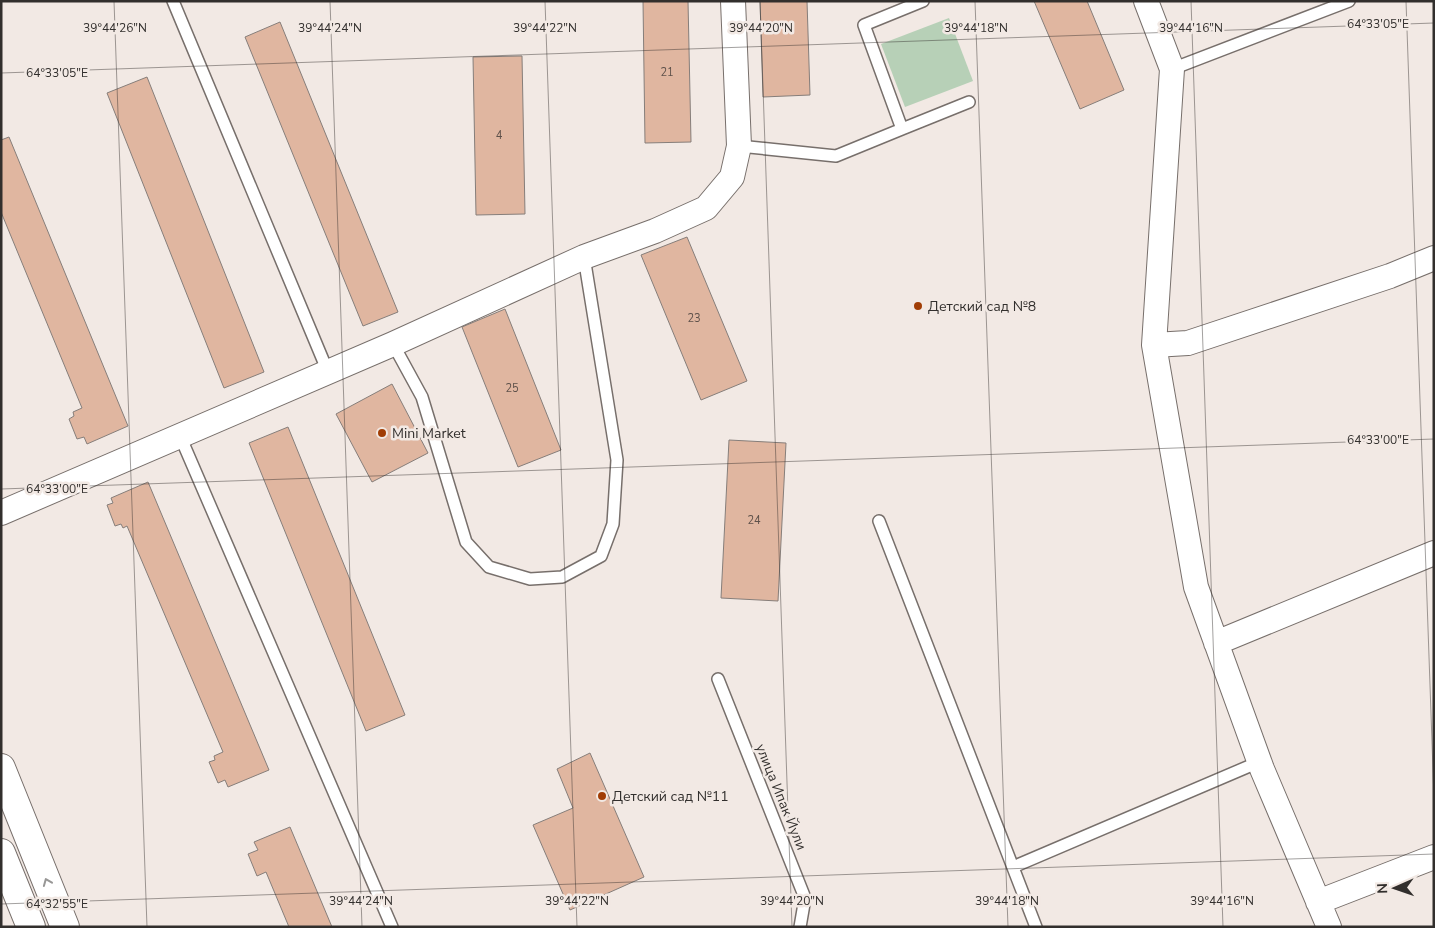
<svg xmlns="http://www.w3.org/2000/svg" width="1435" height="928" viewBox="0 0 1435 928" font-family="'Nunito Sans',sans-serif">
<style>
.green{fill:#b7d0b7}
.building{fill:#e0b6a0;stroke:#867e7a}
.lines{fill:none;stroke-linecap:round;stroke-linejoin:round}
.lane-casing{stroke:#776f6b;stroke-width:14}
.street-casing{stroke:#776f6b;stroke-width:26}
.highway-casing{stroke:#776f6b;stroke-width:30}
.lane{stroke:#fff;stroke-width:11}
.street{stroke:#fff;stroke-width:24}
.highway{stroke:#fff;stroke-width:28}
.oneway{stroke:#989796}
.ticks{fill:none;stroke:#322f2d;stroke-width:1;stroke-opacity:0.45}
.poi-dot{fill:#a13d05;stroke:#f2e9e4;stroke-width:2}
.labels{text-anchor:middle;dominant-baseline:central;stroke-width:5;stroke-linejoin:round;paint-order:stroke}
.number-label{font-size:11px;fill:#5e514a}
.poi-label{font-size:14px;fill:#322f2d;stroke:#f2e9e4;text-anchor:start}
.street-label{font-size:14px;fill:#322f2d;stroke:#f2e9e4}
.ticks-label{font-size:12px;text-anchor:middle;fill:#322f2d;stroke:#f2e9e4;stroke-width:5;stroke-linejoin:round;paint-order:stroke}
</style>
<rect width="100%" height="100%" fill="#f2e9e4"/>
<!-- green -->
<path class="green" d="M949,18l24,63 -68,26 -24,-63z"/>
<!-- building -->
<path class="building" d="M643,1h45l3,141 -46,1z
M760,1h47l3,94 -47,2z
M1034,1h53l37,89 -44,19z
M280,22l118,290 -35,14 -118,-289z
M522,56l3,158 -49,1 -3,-158z
M147,77l117,295 -40,16 -117,-295z
M9,137l119,289 -41,18 -3,-7 -7,2 -8,-20 5,-3 -1,-4 9,-4 -81,-196v-72z
M687,237l60,144 -46,19 -60,-145z
M505,309l56,141 -43,17 -56,-140z
M392,384l36,69 -56,29 -36,-68z
M288,427l117,288 -39,16 -117,-288z
M729,440l57,3 -8,158 -57,-3z
M148,482l121,288 -41,17 -3,-7 -7,3 -9,-21 6,-2 -1,-4 9,-4 -96,-226 -4,2 -2,-4 -6,2 -8,-21 6,-2 -2,-5z
M590,753l54,124 -74,33 -37,-85 40,-17 -16,-39z
M290,827l42,100h-43l-23,-55 -9,4 -9,-22 10,-4 -4,-8z"/>
<g class="lines">
<!-- lane casing -->
<g class="lane-casing">
<path id="lane" d="M173,1l155,371
M1172,69l177,-68
M902,129l67,-27
M739,146l97,10 66,-27 -38,-104 59,-24
M393,344l29,53 44,145 23,25 41,12 32,-2 39,-21 12,-32 4,-64 -33,-203
M180,436l212,491
M879,521l157,406
M718,679l87,219 -5,29
M1013,867l246,-105"/>
</g>
<!-- street casing -->
<g class="street-casing">
<path id="street" d="M1146,1l26,68 -18,276 42,242 66,182 67,158
M1154,345l34,-2 202,-67 44,-18
M1,513l392,-169 191,-87 71,-26 51,-23 26,-31 7,-31 -6,-145
M1216,643l218,-90
M1318,902l116,-45"/>
</g>
<!-- highway casing -->
<g class="highway-casing">
<path id="highway" d="M1,768l64,159
M1,853l30,74"/>
</g>
<!-- lane -->
<use href="#lane" class="lane"/>
<!-- street -->
<use href="#street" class="street"/>
<!-- highway -->
<use href="#highway" class="highway"/>
</g>
<!-- one-way arrows -->
<defs><path id="oneway-chevron" d="M-2-3.5L2.5 0L-2 3.5" fill="none" stroke-width="1.6" stroke-linecap="round" stroke-linejoin="round" transform="scale(1.25)"/></defs>
<use class="oneway" href="#oneway-chevron" transform="translate(47 882) rotate(-112)"/>
<!-- ticks -->
<path class="ticks" d="M114,1l33,926M330,1l32,926M545,1l32,926M760,1l32,926M975,1l33,926M1191,1l32,926M1406,1l28,798M1,73l1433,-50M1,489l1433,-50M1,904l1433,-50"/>
<!-- markers -->
<g class="poi-dot">
<circle cx="918" cy="306" r="5"/>
<circle cx="382" cy="433" r="5"/>
<circle cx="602" cy="796" r="5"/>
</g>
<g class="labels">
<!-- number labels -->
<g class="number-label">
<text x="667" y="72">21</text>
<text x="499" y="135">4</text>
<text x="694" y="318">23</text>
<text x="512" y="388">25</text>
<text x="754" y="520">24</text>
</g>
<!-- poi labels -->
<g class="poi-label">
<text x="928" y="306">Детский сад №8</text>
<text x="392" y="433">Mini Market</text>
<text x="612" y="796">Детский сад №11</text>
</g>
<!-- street labels -->
<g class="street-label">
<text transform="translate(781 797) rotate(68)">улица Ипак Йули</text>
</g>
</g>
<g class="ticks-label">
<text x="1378" y="28">64°33'05"E</text>
<text x="115" y="32">39°44'26"N</text>
<text x="330" y="32">39°44'24"N</text>
<text x="545" y="32">39°44'22"N</text>
<text x="761" y="32">39°44'20"N</text>
<text x="976" y="32">39°44'18"N</text>
<text x="1191" y="32">39°44'16"N</text>
<text x="57" y="77">64°33'05"E</text>
<text x="1378" y="444">64°33'00"E</text>
<text x="57" y="493">64°33'00"E</text>
<text x="361" y="905">39°44'24"N</text>
<text x="577" y="905">39°44'22"N</text>
<text x="792" y="905">39°44'20"N</text>
<text x="1007" y="905">39°44'18"N</text>
<text x="1222" y="905">39°44'16"N</text>
<text x="57" y="908">64°32'55"E</text>
</g>
<!-- border -->
<rect width="1435" height="928" fill="none" stroke="#322f2d" stroke-width="5"/>
<!-- north arrow -->
<g transform="translate(1395 888) rotate(268)" stroke="#f2e9e4" stroke-width="4" paint-order="stroke">
<path d="M0-4L9 19L0 12L-9 19Z" fill="#322f2d"/>
<text y="-8" font-size="14" font-weight="bold" text-anchor="middle" fill="#322f2d">N</text>
</g>
</svg>
